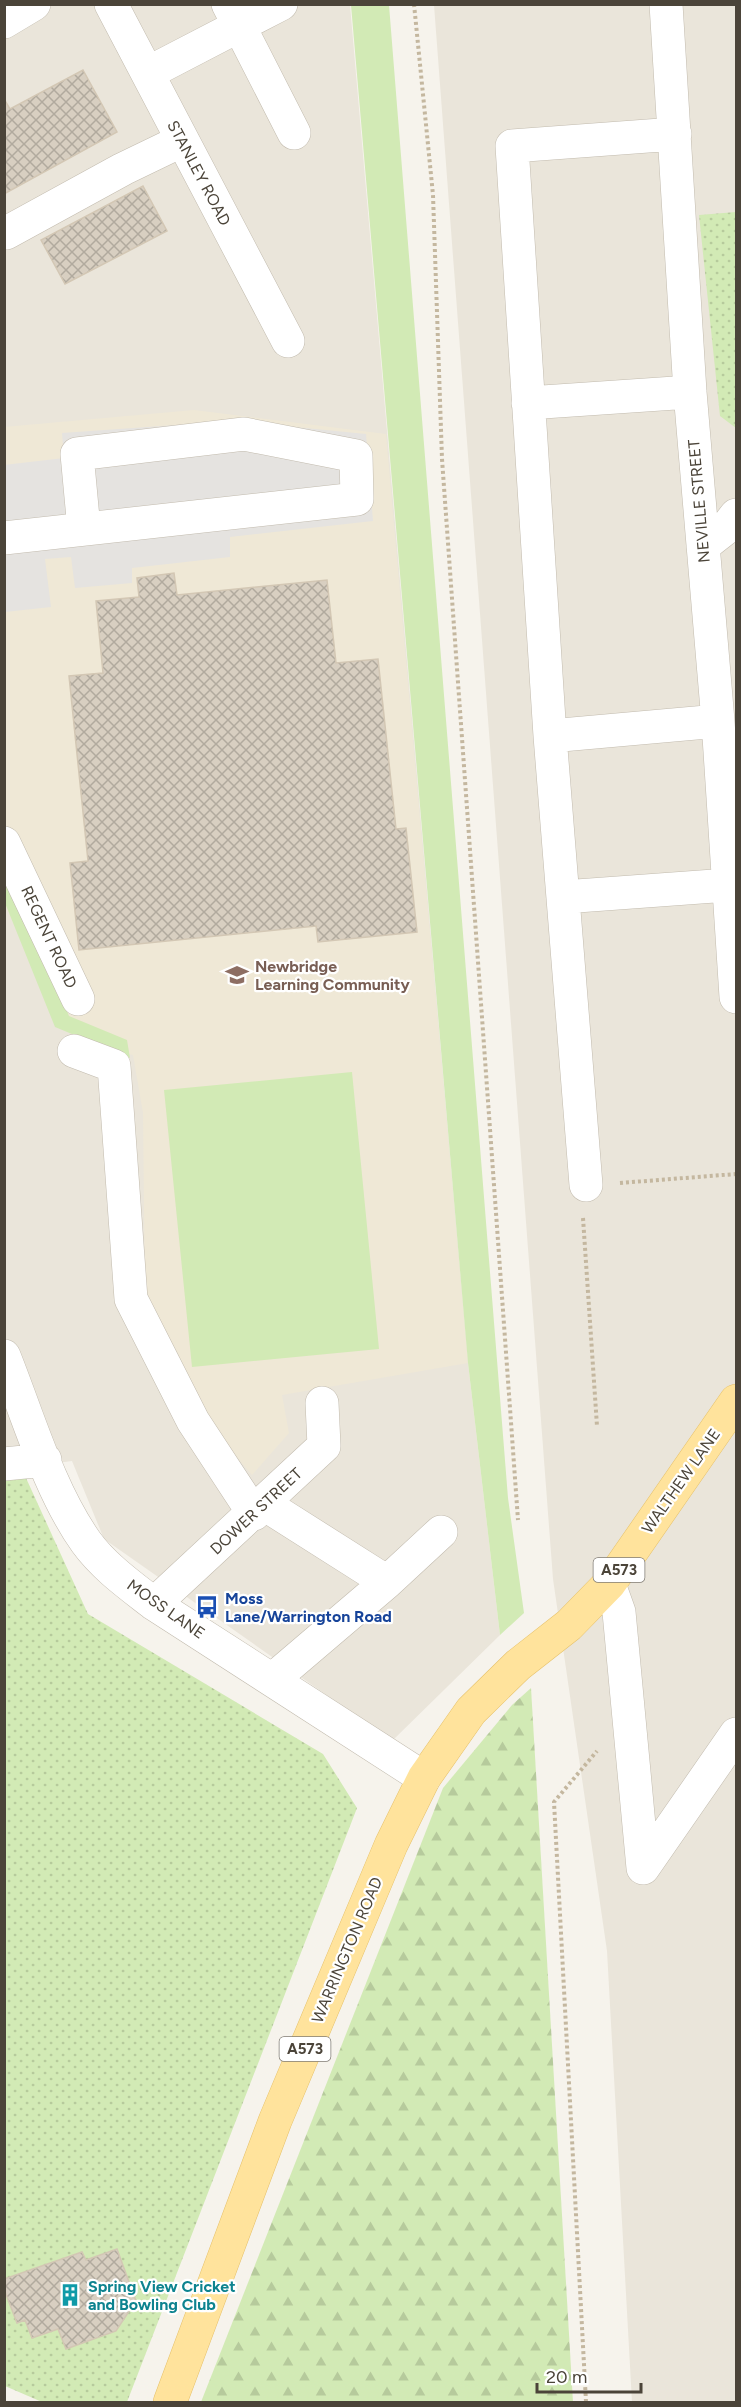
<svg xmlns="http://www.w3.org/2000/svg" width="741" height="2407" viewBox="0 0 741 2407" font-family="Figtree,sans-serif">
<style>
.residential{fill:#eae5da}
.education{fill:#efe8d6}
.grass{fill:#d2eab5}
.forest{fill:url(#forest-firs)}
.park{fill:url(#park-dots)}
.parking{fill:#e5e3e0}
.building{fill:url(#building-cross-hatch);stroke:#d3c7b4;stroke-width:1.5}
.lines{fill:none;stroke-linecap:round;stroke-linejoin:round}
.minor-casing{stroke:#c2bbae;stroke-width:34}
.major-casing{stroke:#e6c16a;stroke-width:34}
.path{stroke:#c4b79f;stroke-width:4;stroke-dasharray:3 3;stroke-linecap:butt}
.minor{stroke:#fff;stroke-width:33}
.major{stroke:#ffe39c;stroke-width:33}
.labels{text-anchor:middle;dominant-baseline:central;stroke-width:4.5;stroke-linejoin:round;paint-order:stroke}
.shield{fill:#fff;stroke:#817c74;stroke-width:1.5}
.shield-label{font-size:15px;font-weight:bold;fill:#4b4439}
.street-label{font-size:16px;fill:#4b4439;stroke:#fff}
.education-label{font-size:16px;font-weight:bold;fill:#785e54;stroke:#fff;text-anchor:start}
.transit-label{font-size:16px;font-weight:bold;fill:#164399;stroke:#fff;text-anchor:start}
.culture-label{font-size:16px;font-weight:bold;fill:#0d838f;stroke:#fff;text-anchor:start}
</style>
<defs>
<pattern id="forest-firs" width="22" height="20" patternUnits="userSpaceOnUse" patternTransform="scale(1.5)"><rect width="22" height="20" fill="#d2eab5"/><path d="M5 1l3.5 6h-7zM16 11l3.5 6h-7z" fill="#b6ca9c"/></pattern>
<pattern id="park-dots" width="8" height="8" patternUnits="userSpaceOnUse" patternTransform="scale(1.5)"><rect width="8" height="8" fill="#d2eab5"/><path d="M2 2h.1M6 6h.1" fill="none" stroke="#b6ca9c" stroke-width="1.8" stroke-linecap="round"/></pattern>
<pattern id="building-cross-hatch" width="8" height="8" patternUnits="userSpaceOnUse" patternTransform="scale(1.5)"><rect width="8" height="8" fill="#d8cfc1"/><path d="M0 0l8 8M0 8l8-8" fill="none" stroke="#b1aa9e"/></pattern>
</defs>
<rect width="100%" height="100%" fill="#f6f3ec"/>
<!-- residential -->
<path class="residential" d="M5,5h345l118,1358 32,272 -108,106 -288,-202 -32,-78 -67,9z
M434,5h302v2397h-104l-25,-451 -54,-372z"/>
<!-- education -->
<path class="education" d="M194,410l192,24 82,929 -186,32 7,38 -37,42 -45,-52 -62,-121 -2,-189 -10,-58 -57,-11 -71,-138 -1,-479z"/>
<!-- grass -->
<path class="grass" d="M351,5h38l119,1493 16,115 -24,22 -32,-272z
M4,868l4,1 61,147 58,24 3,18 -75,-31 -50,-124z
M352,1072l27,277 -187,18 -28,-277z"/>
<!-- forest -->
<path class="forest" d="M531,1688l42,714h-372l242,-614 69,-83z"/>
<!-- park -->
<path class="park" d="M736,212v216l-16,-12 -21,-201z
M21,1467l67,147 235,140 34,54 -230,594h-85l-37,-16 -1,-916z"/>
<!-- parking -->
<path class="parking" d="M233,421l133,13 7,87 -143,16v20l-98,11v15l-57,5 -4,-31 -26,2 6,48 -46,5 -1,-147 60,-7 -2,-25z"/>
<!-- building -->
<path class="building" d="M83,70l34,62 -113,62v-95l6,10z
M143,186l24,45 -102,53 -24,-44z
M174,573l3,22 150,-15 9,83 42,-4 18,170 10,-1 11,104 -99,10 -2,-16 -237,24 -9,-87 18,-2 -19,-185 34,-3 -7,-72 43,-4 -2,-19z
M117,2249l19,52 -20,30 -50,18 -8,-20 -26,9 -7,-18 -8,3 -13,-34v-10l78,-27 4,8z"/>
<g class="lines">
<!-- minor casing -->
<g class="minor-casing">
<path id="minor" d="M111,4l177,337
M228,4l66,129
M666,4l24,388 28,329 18,276
M4,22l30,-18
M148,73l133,-69
M6,233l117,-64 58,-28
M528,403l162,-11
M4,538l353,-39 -1,-43 -112,-22 -167,20 7,75
M703,546l23,-18 10,-13
M550,736l168,-15
M4,843l74,156
M563,897l165,-12
M74,1051l40,15 17,233 62,122 61,93
M586,1185l-36,-449 -38,-590 163,-12
M4,1356c24,60 45,134 82,186 18,25 45,44 68,62l270,174
M4,1464l41,-4
M264,1504l123,78 -115,98
M387,1582l54,-50
M609,1584l10,28 24,256 93,-134
M154,1604l170,-158 -2,-43"/>
</g>
<!-- major casing -->
<g class="major-casing">
<path id="major" d="M170,2402l105,-281 116,-276 33,-67 47,-67 47,-46 51,-40 40,-41 127,-183"/>
</g>
<!-- path -->
<path class="path" d="M414,4l19,191 9,264 76,1061
M620,1183l116,-9
M583,1218l14,208
M586,2402l-32,-600 43,-51"/>
<!-- minor -->
<use href="#minor" class="minor"/>
<!-- major -->
<use href="#major" class="major"/>
</g>
<!-- icons -->
<defs>
<g id="school-bare" transform="scale(1.8)"><path d="M0-5L7-2L0 1L-7-2ZM-4 1L0 2.5L4 1V4Q0 6-4 4Z" fill="#8d6e63" stroke="#fff" stroke-width="2.5" paint-order="stroke"/></g>
<g id="bus-bare" transform="scale(1.8)"><path d="M-5-6H5V4H4V6H2V4H-2V6H-4V4H-5ZM-3.5-4V0h7V-4ZM-3.5 1.2v1.5H-2V1.2ZM2 1.2v1.5H3.5V1.2Z" fill="#1a4fb4" stroke="#fff" stroke-width="2.5" paint-order="stroke"/></g>
<g id="building-bare" transform="scale(1.8)"><path d="M-4-6H4V6H1V3H-1V6H-4ZM-2.5-4.3h1.7v1.8h-1.7ZM.8-4.3h1.7v1.8H.8ZM-2.5-1h1.7V.8h-1.7ZM.8-1h1.7V.8H.8Z" fill="#0f9aa8" stroke="#fff" stroke-width="2.5" paint-order="stroke"/></g>
</defs>
<g fill-rule="evenodd">
<use href="#school-bare" x="237" y="975"/>
<use href="#bus-bare" x="207" y="1607"/>
<use href="#building-bare" x="70" y="2295"/>
</g>
<g class="labels">
<!-- shield labels -->
<g class="shield">
<rect x="593.5" y="1558" width="51" height="24" rx="4.5"/>
<rect x="279.5" y="2037" width="51" height="24" rx="4.5"/>
</g>
<g class="shield-label">
<text x="619" y="1570">A573</text>
<text x="305" y="2049">A573</text>
</g>
<!-- street labels -->
<g class="street-label">
<text transform="translate(199 173) rotate(62)">STANLEY ROAD</text>
<text transform="translate(699 501) rotate(-95)">NEVILLE STREET</text>
<text transform="translate(49 937) rotate(65)">REGENT ROAD</text>
<text transform="translate(681 1481) rotate(-55)">WALTHEW LANE</text>
<text transform="translate(256 1511) rotate(-43)">DOWER STREET</text>
<text transform="translate(166 1609) rotate(35)">MOSS LANE</text>
<text transform="translate(347 1950) rotate(-67)">WARRINGTON ROAD</text>
</g>
<!-- education labels -->
<g class="education-label">
<text x="255" y="966">Newbridge<tspan x="255" dy="18">Learning Community</tspan></text>
</g>
<!-- transit labels -->
<g class="transit-label">
<text x="225" y="1598">Moss<tspan x="225" dy="18">Lane/Warrington Road</tspan></text>
</g>
<!-- culture labels -->
<g class="culture-label">
<text x="88" y="2286">Spring View Cricket<tspan x="88" dy="18">and Bowling Club</tspan></text>
</g>
</g>
<!-- border -->
<rect width="741" height="2407" fill="none" stroke="#4b4439" stroke-width="12"/>
<!-- scale -->
<path d="M537 2383v9h104v-9" fill="none" stroke="#4b4439" stroke-width="3"/>
<text x="546" y="2383" font-size="18" fill="#4b4439" stroke="#ffffff" stroke-width="4.5" paint-order="stroke">20 m</text>
</svg>
